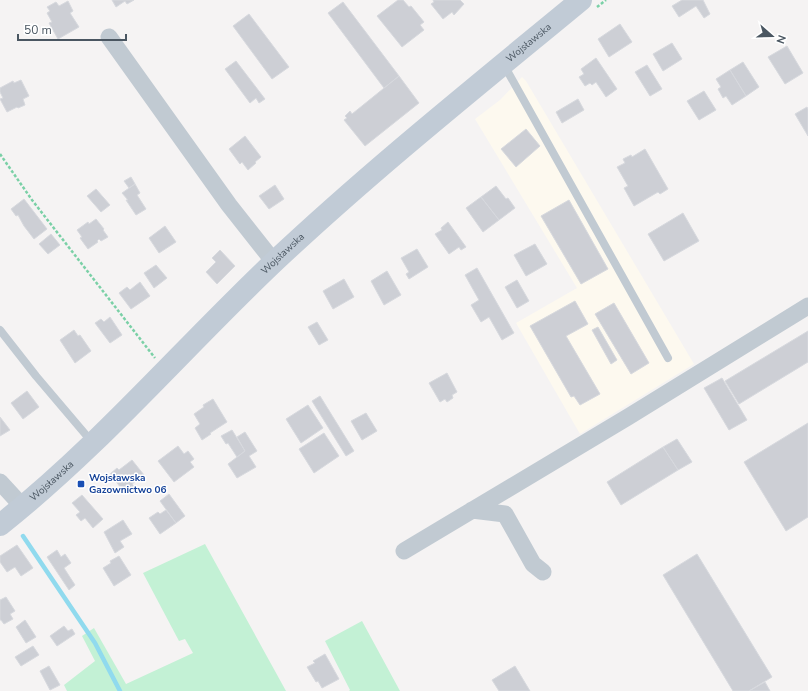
<svg xmlns="http://www.w3.org/2000/svg" width="808" height="691" viewBox="0 0 808 691" font-family="'Nunito Sans',sans-serif">
<style>
.commercial{fill:#fdf9ef}
.green{fill:#c3f1d5}
.lines{fill:none;stroke-linecap:round;stroke-linejoin:round}
.stream{stroke:#90daee;stroke-width:4.5}
.building{fill:#cdcfd5;stroke:#d7d9de}
.path{stroke:#7ad0a6;stroke-width:2.5;stroke-dasharray:3 2;stroke-linecap:butt}
.lane{stroke:#c1cad2;stroke-width:8}
.street{stroke:#c1cad2;stroke-width:17}
.secondary{stroke:#c1cbd6;stroke-width:22}
.transit-dot{fill:#1a4fb4;stroke:#fff;stroke-width:1.5}
.labels{text-anchor:middle;dominant-baseline:central;stroke-width:3;stroke-linejoin:round;paint-order:stroke}
.street-label{font-size:10px;fill:#4a5661;stroke:#fff}
.transit-label{font-size:10px;font-weight:bold;fill:#164399;stroke:#fff;text-anchor:start}
</style>
<rect width="100%" height="100%" fill="#f5f3f3"/>
<!-- commercial -->
<path class="commercial" d="M522,77l4,4 168,283 -114,70 -64,-111 61,-35 -102,-169 25,-19z"/>
<!-- green -->
<path class="green" d="M205,544l81,147h-219l-3,-6 31,-24 -13,-25 12,-8 32,56 67,-31 -8,-14 -6,2 -36,-68z
M362,621l38,70h-51l1,-1 -25,-49z"/>
<g class="lines">
<!-- stream -->
<path class="stream" d="M23,536l72,107 25,48"/>
</g>
<!-- building -->
<path class="building" d="M112,0h22l-7,4 -2,-3 -9,6z
M398,0h5l6,7 2,-1 13,16 -4,3 4,5 -22,17 -25,-31z
M433,0h27l4,4 -10,11 -2,-3 -9,7 -12,-15 3,-2z
M682,0h21l7,14 -6,4 -8,-12 -17,11 -7,-11z
M68,1l5,10 -3,2 9,14 -21,12 -9,-16 3,-1 -5,-9 3,-2 -3,-4 9,-5 3,4z
M343,2l56,74 -15,12 -56,-75z
M249,14l40,53 -17,12 -39,-53z
M620,24l12,18 -23,15 -11,-18z
M672,43l10,16 -19,12 -10,-17z
M787,46l16,27 -18,11 -17,-27z
M596,58l21,31 -11,8 -10,-15 -4,3 -2,-2 -5,3 -6,-9 5,-3 -3,-5z
M236,61l29,38 -6,4 -3,-5 -6,5 -25,-34z
M743,62l16,25 -13,9 -16,-26z
M647,65l15,24 -12,7 -15,-24z
M730,70l16,26 -14,9 -6,-9 -3,2 -5,-9 3,-2 -5,-8z
M399,76l20,27 -54,43 -21,-26 3,-2 -2,-2 5,-5 2,3z
M21,80l8,16 -6,3 2,6 -7,3 -1,-1 -10,5 -7,-13 3,-1 -3,-6v-4l13,-7 1,2z
M704,91l12,19 -17,10 -12,-19z
M578,99l6,11 -22,13 -6,-11z
M807,107l1,2v27l-13,-22z
M526,129l14,17 -24,21 -15,-18z
M245,136l16,21 -6,5 1,1 -8,7 -6,-8 -2,2 -11,-15z
M645,149l23,40 -8,5 -2,-2 -24,14 -10,-18 4,-2 -11,-19 8,-4 -2,-4 8,-4 1,2z
M131,177l4,7 -6,4 -5,-7z
M135,184l5,9 -3,2 9,14 -10,6 -10,-15h2l-6,-7z
M275,185l9,14 -15,10 -10,-13z
M496,186l10,13 2,-1 7,10 -16,12 -18,-23z
M96,189l14,16 -9,7 -14,-16z
M481,197l18,23 -16,12 -17,-24z
M24,199l23,30 -13,10 -10,-13 -6,-11 -2,1 -5,-7z
M569,200l39,69 -27,15 -40,-68z
M683,213l16,28 -35,20 -16,-27z
M96,219l8,10 -1,1 5,7 -7,4 -2,-2 -2,2 1,1 -10,7 -8,-11 2,-1 -5,-7 11,-8 1,2z
M448,222l18,25 -5,3 -2,-3 -10,7 -14,-20 7,-4 -1,-2z
M165,226l11,16 -17,11 -10,-15z
M51,234l9,11 -12,9 -9,-10z
M535,244l12,20 -21,12 -12,-21z
M417,249l11,18 -19,12 -3,-5 3,-2 -8,-14z
M220,250l15,16 -18,18 -11,-12 10,-10 -4,-4z
M156,265l11,13 -13,10 -10,-15z
M477,268l37,65 -12,7 -13,-23 -8,5 -10,-17 8,-5 -14,-25z
M387,271l14,24 -17,10 -13,-24z
M344,279l10,18 -21,12 -10,-18z
M517,280l12,21 -12,7 -12,-21z
M140,282l10,14 -19,13 -12,-16 8,-6 3,3z
M575,301l13,23 -22,12 34,58 -20,11 -6,-9 -3,1 -41,-71z
M614,303l35,60 -18,11 -36,-60z
M110,317l12,18 -12,8 -15,-20 6,-4 3,3z
M317,322l11,18 -9,5 -11,-18z
M598,327l19,33 -6,4 -19,-34z
M74,330l4,6 2,-1 11,16 -16,12 -15,-23z
M808,331v31l-69,42 -14,-23z
M447,373l10,19 -5,3 1,3 -6,4 -2,-3 -5,3 -11,-19z
M722,378l25,42 -18,10 -25,-42z
M27,391l12,16 -16,12 -12,-16z
M320,396l34,55 -8,5 -34,-55z
M213,399l14,23 -17,11 1,1 -9,6 -7,-12 5,-4 -6,-10 10,-7 -1,-2z
M308,405l15,23 -22,15 -15,-24z
M366,413l11,18 -15,9 -11,-19z
M0,417l10,13 -10,6z
M808,423v94l-22,14 -42,-69z
M232,430l13,21 -8,6 -9,-14 -2,1 -5,-8z
M245,432l12,19 -8,5 7,11 -19,11 -9,-14 17,-13 -8,-14z
M324,433l15,23 -25,17 -15,-24z
M677,439l15,23 -14,8 -15,-23z
M178,446l6,8 4,-3 6,8 -4,3 4,5 -20,15 -16,-21z
M663,447l15,23 -57,35 -14,-23z
M132,460l12,15 -12,9 2,2 -9,7 -15,-19 7,-6 2,2z
M169,494l16,22 -9,7 -16,-22z
M82,495l21,24 -10,9 -8,-10 -4,3 -5,-6 4,-3 -8,-9z
M166,510l10,13 -16,11 -11,-16 9,-6 2,2z
M123,520l9,14 -12,7 4,6 -9,6 -11,-21z
M17,545l16,23 -12,8 -6,-9 -8,5 -7,-10v-6z
M57,550l4,7 4,-3 6,9 -7,5 11,17 -6,5 -22,-33z
M697,554l75,123 -23,14h-16l-70,-116z
M119,556l12,19 -17,11 -11,-18 8,-5 -1,-2z
M6,597l9,14 -5,3 3,5 -9,5 -3,-4h-1v-20z
M25,620l11,17 -10,6 -10,-16z
M64,626l4,5 4,-2 3,5 -18,12 -7,-10z
M33,646l6,9 -18,11 -6,-9z
M325,654l14,25 -17,9 -4,-7 -2,1 -9,-15 8,-4 -2,-2z
M49,666l11,19 -10,5 -10,-19z
M515,666l15,25h-31l-7,-11z
M765,682l5,9h-21z"/>
<g class="lines">
<!-- path -->
<path class="path" d="M597,7l9,-7
M0,154l32,46 123,158"/>
<!-- lane -->
<path class="lane" d="M504,65l164,293
M0,330l36,46 56,66"/>
<!-- street -->
<path class="street" d="M109,37l120,168 45,57
M0,482l23,25
M472,510l33,4 28,50 10,8
M404,551l224,-134 180,-111"/>
<!-- secondary -->
<path class="secondary" id="s1" d="M0,525c100,-79 183,-177 275,-264 98,-92 203,-176 306,-261"/>
</g>
<!-- markers -->
<rect class="transit-dot" x="77" y="480" width="8" height="8" rx="2"/>
<g class="labels">
<!-- street labels -->
<g class="street-label">
<text stroke="none"><textPath href="#s1" startOffset="716">Wojsławska</textPath></text>
<text stroke="none"><textPath href="#s1" startOffset="392">Wojsławska</textPath></text>
<text stroke="none"><textPath href="#s1" startOffset="68">Wojsławska</textPath></text>
</g>
<!-- transit labels -->
<g class="transit-label">
<text x="89" y="478">Wojsławska<tspan x="89" dy="12">Gazownictwo 06</tspan></text>
</g>
</g>
<!-- north arrow -->
<g transform="translate(772 36) rotate(110)" stroke="#ffffff" stroke-width="3" paint-order="stroke">
<path d="M0-3L7 15L0 10L-7 15Z" fill="#4a5661"/>
<text y="-6" font-size="11" font-weight="bold" text-anchor="middle" fill="#4a5661">N</text>
</g>
<!-- scale -->
<path d="M18 34v6h108v-6" fill="none" stroke="#4a5661" stroke-width="2"/>
<text x="24" y="34" font-size="12" fill="#4a5661" stroke="#ffffff" stroke-width="3" paint-order="stroke">50 m</text>
</svg>
